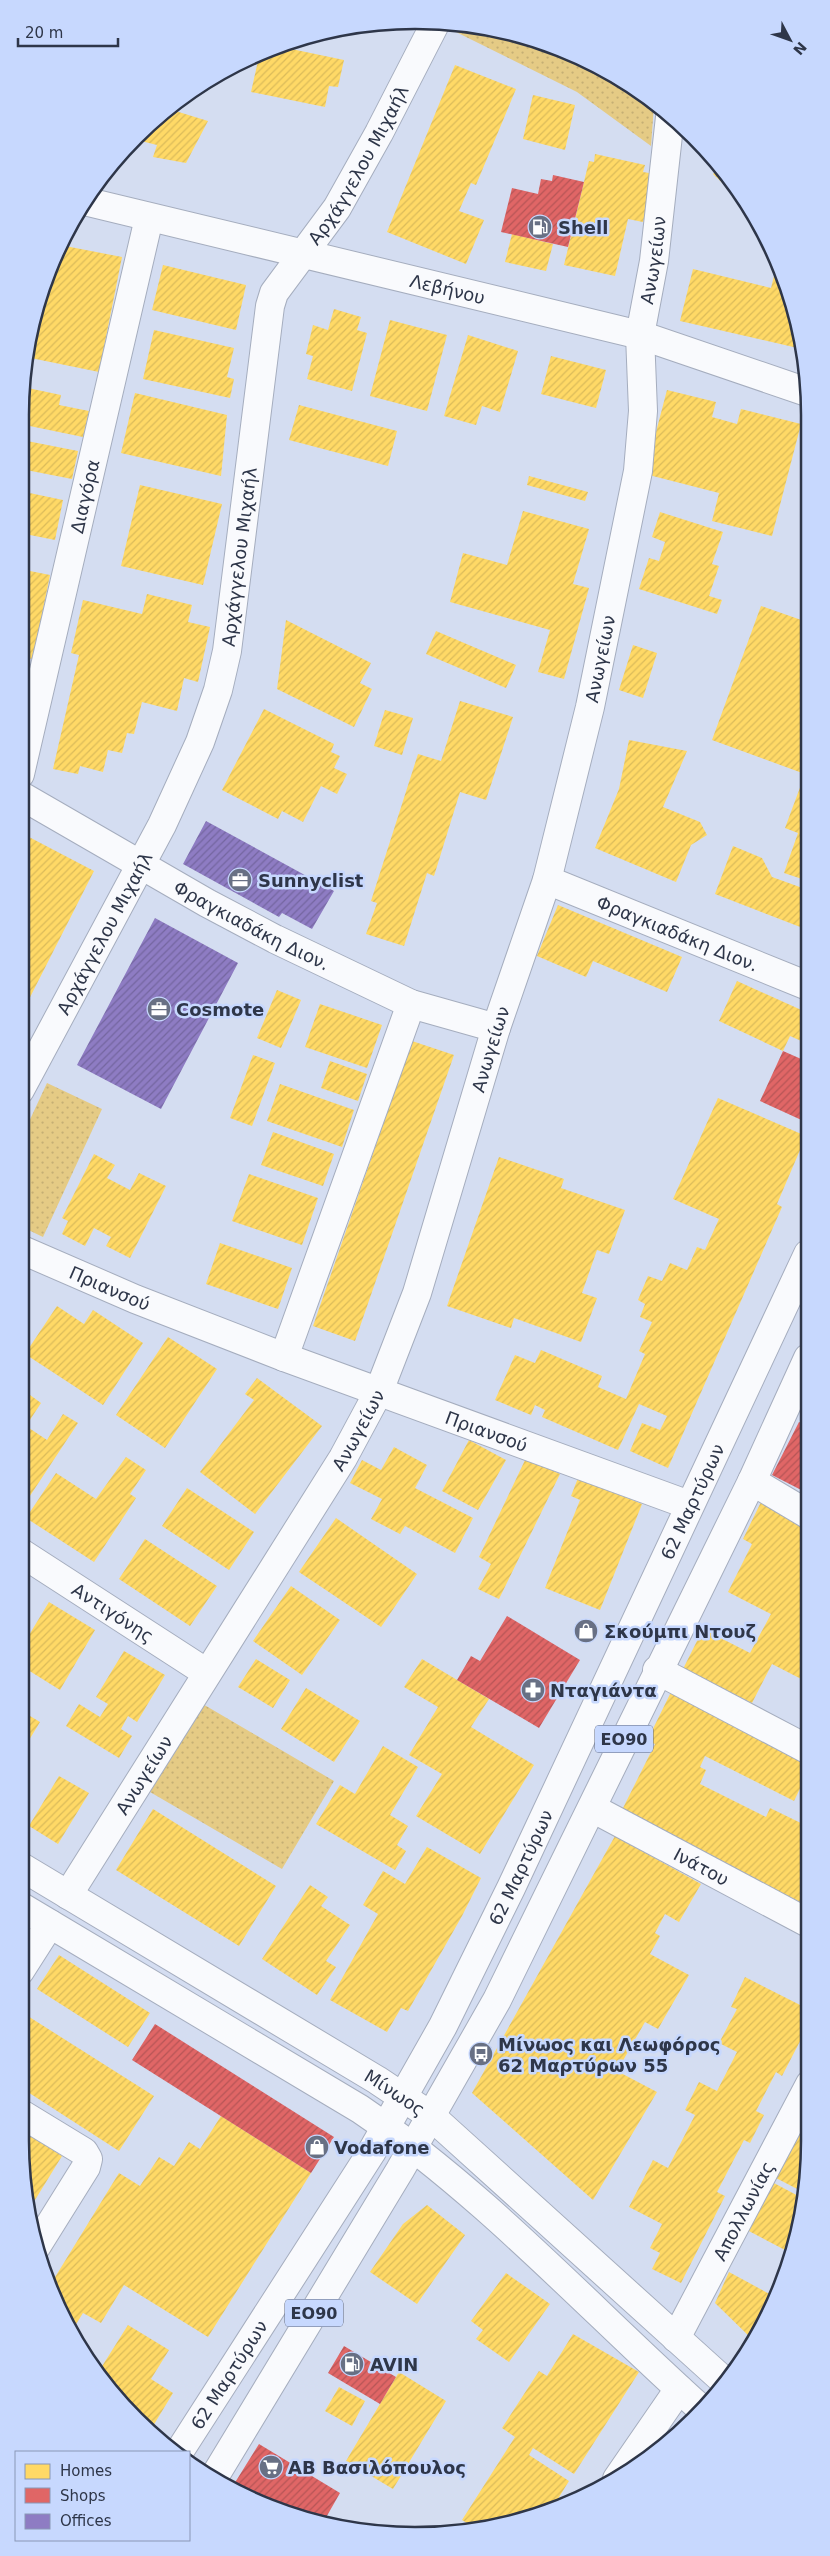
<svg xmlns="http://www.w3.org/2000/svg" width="830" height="2556" viewBox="0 0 830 2556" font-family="'DejaVu Sans',sans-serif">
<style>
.grass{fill:url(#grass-dots)}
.homes{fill:url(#homes-hatch)}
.shops{fill:url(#shops-hatch)}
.offices{fill:url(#offices-hatch)}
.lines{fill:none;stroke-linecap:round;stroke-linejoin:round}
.minor-casing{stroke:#a5adbe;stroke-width:30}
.major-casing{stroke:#a5adbe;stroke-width:30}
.minor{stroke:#f9fafd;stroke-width:28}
.major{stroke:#f9fafd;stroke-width:28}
.labels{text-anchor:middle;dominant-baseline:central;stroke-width:5;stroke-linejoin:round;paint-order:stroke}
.shield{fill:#c7d8fe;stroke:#5c677f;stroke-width:1}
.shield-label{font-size:16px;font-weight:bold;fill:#2e3649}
.street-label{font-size:18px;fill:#2e3649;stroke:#c7d8fe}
.poi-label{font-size:18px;font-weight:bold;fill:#2e3649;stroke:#c7d8fe;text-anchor:start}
.rim{fill:none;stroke:#2e3649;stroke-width:2.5}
</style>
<defs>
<pattern id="grass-dots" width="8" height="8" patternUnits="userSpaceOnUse" patternTransform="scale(1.25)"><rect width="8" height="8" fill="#e5cb85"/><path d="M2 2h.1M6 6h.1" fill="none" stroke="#c5af74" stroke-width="1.8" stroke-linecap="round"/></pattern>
<pattern id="homes-hatch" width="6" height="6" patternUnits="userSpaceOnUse" patternTransform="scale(1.25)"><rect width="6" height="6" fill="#ffd966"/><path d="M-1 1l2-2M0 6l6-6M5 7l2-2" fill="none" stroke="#dbbb5a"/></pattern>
<pattern id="shops-hatch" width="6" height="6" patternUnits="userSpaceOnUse" patternTransform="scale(1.25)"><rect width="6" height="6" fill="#e06666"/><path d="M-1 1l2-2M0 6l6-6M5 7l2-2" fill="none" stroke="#b65556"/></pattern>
<pattern id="offices-hatch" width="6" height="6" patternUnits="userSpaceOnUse" patternTransform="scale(1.25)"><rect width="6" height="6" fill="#8e7cc3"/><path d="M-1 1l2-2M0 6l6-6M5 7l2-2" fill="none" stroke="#7466a0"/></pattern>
</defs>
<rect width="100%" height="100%" fill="#d4ddf1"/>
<!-- grass -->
<path class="grass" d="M460,24l32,4 120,45 42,32 -3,41 -74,-54 -121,-60z
M47,1083l55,26 -59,128 -23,-11v-85z
M201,1703l133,78 -52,88 -132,-77z"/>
<!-- homes -->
<path class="homes" d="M277,46l67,14 -6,27 -9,-1 -4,21 -74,-15 9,-40z
M455,65l61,24 -40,96 -5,-2 -12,28 25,9 -18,44 -79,-32z
M533,95l42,10 -10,45 -42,-11z
M169,109l39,12 -22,42 -33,-6 4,-12 -24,-6 26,-22 5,1z
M595,154l50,11 -2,7 12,2 -12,48 -15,-3 -13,57 -51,-11 25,-104 5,1z
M718,169l20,28v1l-25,-24z
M512,234l41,10 -7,27 -41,-9z
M60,245l62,12 -23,115 -73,-15 2,-19 22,-74z
M777,264l25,85 -122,-28 13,-52 78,19z
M163,265l83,20 -10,45 -84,-20z
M334,309l27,8 -4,13 10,3 -15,58 -45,-12 6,-23 -7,-2 7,-29 15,5z
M390,320l57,15 -20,76 -57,-15z
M154,330l80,18 -7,29 7,2 -4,19 -87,-19z
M468,335l50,16 -18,61 -18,-6 -6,19 -32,-9z
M551,356l55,14 -10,38 -55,-14z
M23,387l38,8 -2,10 30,6 -6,26 -63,-13z
M667,390l49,12 -4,15 25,7 4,-15 60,15 -29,112 -60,-15 7,-28 -74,-19z
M135,393l92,22 -6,61 -100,-23z
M299,405l98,26 -9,35 -99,-26z
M27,441l51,10 -6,28 -51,-10z
M529,476l59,16 -3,9 -58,-16z
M140,485l82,19 -19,81 -82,-19z
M20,491l43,9 -8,40 -35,-7z
M523,511l66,18 -16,55 16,4 -25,91 -26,-7 12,-42 -100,-28 13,-49 44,12z
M660,512l63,20 -11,32 7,2 -10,30 13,4 -5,14 -78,-25 10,-31 10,3 6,-19 -13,-5z
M20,569l30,6 -17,84 -13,-2z
M147,594l45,11 -4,17 22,5 -12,55 -14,-4 -7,33 -35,-9 -8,32 -7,-1 -5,20 -14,-3 -5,22 -23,-6 -2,8 -25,-5 26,-114 -8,-2 12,-53 59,14z
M761,606l46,16 1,259 -24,-8 14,-40 -13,-5 20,-54 -93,-34z
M286,620l85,43 -11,20 12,6 -18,38 -77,-38z
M436,631l80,34 -10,23 -80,-34z
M633,645l24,8 -14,45 -24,-8z
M460,701l53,16 -27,83 -26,-8 -26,84 -7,-3 -23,73 -38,-12 11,-31 -6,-2 47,-147 23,7z
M264,709l70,35 -3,8 9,4 -6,12 13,6 -10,20 -16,-8 -18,36 -21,-11 -4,8 -56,-29z
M385,710l28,8 -11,37 -28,-9z
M629,740l58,11 -24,56 37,15 7,13 -16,10 -15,37 -81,-34 24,-59z
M29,837l65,34 -74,146v-138l8,-15 -8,-4v-6z
M733,846l29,12 10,19 36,13v40l-93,-36z
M558,905l124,52 -15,35 -74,-31 -7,16 -49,-21z
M737,981l71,32v31l-18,-8 -7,15 -64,-30z
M277,990l24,10 -20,48 -24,-10z
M320,1004l62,21 -15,43 -62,-21z
M412,1041l42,14 -99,286 -42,-15z
M253,1055l22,8 -23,63 -22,-8z
M330,1061l37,13 -9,27 -37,-13z
M280,1084l74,26 -12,37 -75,-26z
M718,1098l88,38 -29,68 5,3 -114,261 -38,-17 12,-28 18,7 7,-14 -28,-12 -21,46 -76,-33 3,-7 -10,-5 -4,10 -36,-15 20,-45 20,8 6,-13 61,26 -4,11 28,12 19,-45 -6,-3 13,-29 -12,-5 5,-13 -7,-4 10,-24 14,5 8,-18 17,7 10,-23 8,3 14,-31 -46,-20z
M273,1132l61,22 -11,32 -62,-21z
M94,1154l21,11 -8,13 23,12 9,-17 27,13 -36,72 -24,-12 5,-9 -17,-9 -9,18 -23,-12 6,-13 -6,-3z
M499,1157l65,22 -3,9 64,22 -16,44 -12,-4 -15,43 15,5 -16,44 -67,-24 -3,10 -64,-22z
M249,1174l69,24 -16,47 -70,-24z
M220,1243l72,25 -14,41 -72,-25z
M57,1306l27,18 9,-14 50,33 -40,62 -78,-51z
M168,1337l49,32 -52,79 -49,-33z
M257,1378l65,48 -67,88 -55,-42 54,-72 -9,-6z
M30,1395l11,8 -15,23 21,14 16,-26 15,9 -58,88v-102z
M469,1440l37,20 -28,50 -36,-19z
M394,1447l33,18 -12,23 58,30 -18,35 -50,-27 -5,8 -29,-15 11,-20 -32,-16 12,-23 19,10z
M126,1457l20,13 -16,24 6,4 -42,64 -68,-44 30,-45 40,26z
M526,1458l34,16 -61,125 -21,-10 13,-25 -12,-7z
M578,1478l64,26 -42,106 -55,-22 35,-88 -9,-4z
M187,1488l67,44 -25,38 -67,-44z
M761,1502l48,24v157l-37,-19 -20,39 -69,-34 20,-40 47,24 21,-39 -43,-22 24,-48 -9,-5z
M336,1518l81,56 -36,53 -82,-55z
M145,1539l72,47 -27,40 -71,-47z
M20,1585l10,6 -10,17z
M291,1586l49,34 -38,55 -49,-34z
M49,1602l46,28 -35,60 -40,-25v-15z
M124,1651l41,24 -28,47 -9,-6 -7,13 11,7 -13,22 -53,-32 13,-22 21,13 8,-13 -12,-7z
M256,1659l34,21 -17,28 -35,-21z
M422,1659l67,40 -18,28 63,38 -54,89 -64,-38 26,-42 -33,-19 29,-48 -34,-20z
M306,1688l54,33 -26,41 -53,-33z
M672,1690l137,69v11l-15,31 -89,-45 -5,11 6,3 -6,14 66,33 4,-9 37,18 2,-5 1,86 -189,-95 34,-68 -8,-3z
M20,1710l20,12 -20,33z
M383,1746l35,21 -28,48 18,11 -11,19 9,6 -11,19 -79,-46 24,-39 15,9z
M59,1776l30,17 -31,51 -29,-18z
M153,1809l123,77 -37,60 -123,-76z
M615,1836l86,48 -22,38 -14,-8 -10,19 5,3 -10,18 39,21 -31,54 -13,-7 -28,49 40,21 -64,108 -121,-107z
M427,1847l54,31 -19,38 -54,95 -7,-3 -14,24 -57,-32 48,-86 -15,-9 20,-34 22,13z
M310,1885l18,12 -7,9 29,19 -24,36 10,6 -19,28 -55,-36z
M59,1955l91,58 -22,34 -91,-58z
M745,1977l65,33v12l-28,54 -6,-4 -20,39 8,4 -14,28 -6,-3 -27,52 8,4 -44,87 -29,-14 8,-16 -10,-5 12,-24 -33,-17 24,-47 15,8 27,-53 -10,-5 14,-28 18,9 20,-39 -18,-9 18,-34 -6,-2z
M23,2013l131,83 -35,55 -99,-64v-69z
M810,2109v32l-5,52 -31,-16z
M221,2116l90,57 -103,164 -84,-52 -23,38 -18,-10 -10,16 -24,-42 70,-114 21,13 19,-29 15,9 15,-24 11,7z
M20,2129l42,27 -35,57 -7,-72z
M772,2182l32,17 -2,19 -17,32 -38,-20z
M427,2205l38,30 -48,69 -47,-32 33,-48z
M729,2272l48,26 -23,43 -39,-38z
M506,2273l44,31 -41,58 -33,-23 7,-9 -12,-9z
M128,2325l41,25 -18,29 22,14 -23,38 -32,-29 -19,-31z
M573,2334l66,38 -65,102 -41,-26 -4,7 40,26 -18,29 -33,12 -41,7 -15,-9 53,-83 -13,-9 37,-57 8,5z
M399,2372l47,29 -53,88 -47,-28z
M339,2387l26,14 -13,25 -27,-15z"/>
<!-- shops -->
<path class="shops" d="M553,175l31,7 -16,65 -67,-15 11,-44 26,6 3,-15 11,2z
M783,1051l25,11v61l-48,-22z
M809,1415v79l-37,-19 27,-53 5,2z
M507,1616l73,44 -41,68 -82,-48 14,-24 9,5z
M155,2024l179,113 -23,36 -179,-113z
M344,2346l52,31 -16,27 -52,-31z
M259,2444l81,49 -16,28 -84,-26 -9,-6z"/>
<!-- offices -->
<path class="offices" d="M206,821l128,70 -22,38 -30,-16 -3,4 -96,-53z
M155,918l83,45 -77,146 -84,-44z"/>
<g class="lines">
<!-- minor casing -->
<g class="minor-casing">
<g id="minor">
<path id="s1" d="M84,201l556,134 167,57"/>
<path id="s2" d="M20,774l129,-556"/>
<path id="s3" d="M20,795l187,108 68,36 136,65 85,24"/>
<path id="s4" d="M547,880l261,106"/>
<path id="s5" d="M20,1090l142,-265 38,-83 18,-52 9,-39 43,-345 4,-13 63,-85 42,-75 57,-111"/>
<path id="s6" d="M20,1249l115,50 149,58 405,148"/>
<path d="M284,1357l127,-353"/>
<path d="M752,1481l57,34"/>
<path id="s7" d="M20,1552l187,121"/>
<path d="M657,1670l152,80"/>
<path id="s8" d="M592,1808l218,116"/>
<path id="s9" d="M68,1895l275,-437 36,-67 38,-98 79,-265 51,-148 43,-173 48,-236 5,-60 -3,-76 14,-74 16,-144"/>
<path d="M20,1971l30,-47"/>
<path d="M20,2113l64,39 4,7 -2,8 -50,80"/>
<path id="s10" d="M676,2338l134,-254"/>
<path d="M617,2479l62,-90"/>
</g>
</g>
<!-- major casing -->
<g class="major-casing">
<g id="major">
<path id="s11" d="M20,1866l357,214 54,36 293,265"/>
<path d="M20,1906l340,203c125,85 228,198 339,298"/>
<path id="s12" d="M179,2452l192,-299 72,-127 68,-138 297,-634"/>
<path d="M213,2479l187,-309 97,-170 255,-519 56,-123"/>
</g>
</g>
<!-- minor -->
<use href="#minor" class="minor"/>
<!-- major -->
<use href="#major" class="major"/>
</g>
<!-- icons -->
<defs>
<g id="fuel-disc" transform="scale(1.25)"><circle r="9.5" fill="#687084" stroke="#c7d8fe"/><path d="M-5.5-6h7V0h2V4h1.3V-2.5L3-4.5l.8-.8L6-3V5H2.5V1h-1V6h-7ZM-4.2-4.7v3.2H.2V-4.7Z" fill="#fff"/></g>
<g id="office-disc" transform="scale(1.25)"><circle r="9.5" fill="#687084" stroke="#c7d8fe"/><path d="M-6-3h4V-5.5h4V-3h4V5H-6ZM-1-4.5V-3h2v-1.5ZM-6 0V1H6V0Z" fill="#fff"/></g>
<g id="shop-disc" transform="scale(1.25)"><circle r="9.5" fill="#687084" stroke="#c7d8fe"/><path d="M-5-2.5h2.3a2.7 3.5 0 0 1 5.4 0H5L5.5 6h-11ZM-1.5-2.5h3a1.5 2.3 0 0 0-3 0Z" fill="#fff"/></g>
<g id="pharmacy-disc" transform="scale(1.25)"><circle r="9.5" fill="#687084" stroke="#c7d8fe"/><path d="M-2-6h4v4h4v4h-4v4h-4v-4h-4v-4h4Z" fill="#fff"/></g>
<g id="bus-disc" transform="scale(1.25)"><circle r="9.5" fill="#687084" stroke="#c7d8fe"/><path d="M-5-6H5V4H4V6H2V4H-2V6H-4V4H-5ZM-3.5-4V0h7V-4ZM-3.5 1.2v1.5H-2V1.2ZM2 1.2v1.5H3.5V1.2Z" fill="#fff"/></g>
<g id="supermarket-disc" transform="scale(1.25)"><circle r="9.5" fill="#687084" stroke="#c7d8fe"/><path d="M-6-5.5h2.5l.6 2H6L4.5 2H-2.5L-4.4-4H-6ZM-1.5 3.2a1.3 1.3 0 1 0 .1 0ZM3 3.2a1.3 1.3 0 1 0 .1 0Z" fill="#fff"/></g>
</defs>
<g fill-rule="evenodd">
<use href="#fuel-disc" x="540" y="227"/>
<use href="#office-disc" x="240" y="880"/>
<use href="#office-disc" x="159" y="1009"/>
<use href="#shop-disc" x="586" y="1631"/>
<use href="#pharmacy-disc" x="533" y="1690"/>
<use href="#bus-disc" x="481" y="2054"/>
<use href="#shop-disc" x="317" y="2147"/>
<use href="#fuel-disc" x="352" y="2364"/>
<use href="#supermarket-disc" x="271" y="2467"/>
</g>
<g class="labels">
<!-- shield labels -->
<g class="shield">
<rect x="595" y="1725.5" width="58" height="27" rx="4"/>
<rect x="285" y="2299.5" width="58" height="27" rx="4"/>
</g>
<g class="shield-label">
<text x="624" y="1739">ΕΟ90</text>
<text x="314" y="2313">ΕΟ90</text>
</g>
<!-- street labels -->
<g class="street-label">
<text stroke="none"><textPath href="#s5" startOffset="1002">Αρχάγγελου Μιχαήλ</textPath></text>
<text stroke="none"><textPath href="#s9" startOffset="1762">Ανωγείων</textPath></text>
<text stroke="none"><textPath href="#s1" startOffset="374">Λεβήνου</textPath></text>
<text stroke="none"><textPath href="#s2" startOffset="285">Διαγόρα</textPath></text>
<text stroke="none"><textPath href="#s5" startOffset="582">Αρχάγγελου Μιχαήλ</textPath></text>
<text stroke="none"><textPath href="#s9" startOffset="1358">Ανωγείων</textPath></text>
<text stroke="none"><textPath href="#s3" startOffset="266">Φραγκιαδάκη Διον.</textPath></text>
<text stroke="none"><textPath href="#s5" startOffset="178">Αρχάγγελου Μιχαήλ</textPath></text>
<text stroke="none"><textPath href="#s4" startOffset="141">Φραγκιαδάκη Διον.</textPath></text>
<text stroke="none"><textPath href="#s9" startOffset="952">Ανωγείων</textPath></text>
<text stroke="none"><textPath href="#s6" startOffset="98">Πριανσού</textPath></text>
<text stroke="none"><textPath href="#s9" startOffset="548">Ανωγείων</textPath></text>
<text stroke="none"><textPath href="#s6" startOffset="501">Πριανσού</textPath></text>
<text stroke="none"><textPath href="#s12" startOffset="1082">62 Μαρτύρων</textPath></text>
<text stroke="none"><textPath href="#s7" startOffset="111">Αντιγόνης</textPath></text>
<text stroke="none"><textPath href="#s9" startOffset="142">Ανωγείων</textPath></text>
<text stroke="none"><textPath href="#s8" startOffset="124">Ινάτου</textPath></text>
<text stroke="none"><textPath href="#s12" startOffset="678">62 Μαρτύρων</textPath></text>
<text stroke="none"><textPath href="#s11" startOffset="438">Μίνωος</textPath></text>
<text stroke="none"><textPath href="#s10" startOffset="144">Απολλωνίας</textPath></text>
<text stroke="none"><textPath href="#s12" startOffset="92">62 Μαρτύρων</textPath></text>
</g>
<!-- poi labels -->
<g class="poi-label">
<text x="558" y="227">Shell</text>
<text x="258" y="880">Sunnyclist</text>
<text x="176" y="1009">Cosmote</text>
<text x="604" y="1631">Σκούμπι Ντουζ</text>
<text x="550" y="1690">Νταγιάντα</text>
<text x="498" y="2044">Μίνωος και Λεωφόρος<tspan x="498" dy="21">62 Μαρτύρων 55</tspan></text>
<text x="334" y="2147">Vodafone</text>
<text x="370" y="2364">AVIN</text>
<text x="288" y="2467">ΑΒ Βασιλόπουλος</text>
</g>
</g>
<!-- crop -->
<path d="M0 0H830V2556H0ZM415 29H415A386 386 0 0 1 801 415V2141A386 386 0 0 1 415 2527H415A386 386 0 0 1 29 2141V415A386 386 0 0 1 415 29Z" fill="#c7d8fe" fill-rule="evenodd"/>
<path class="rim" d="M415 29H415A386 386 0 0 1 801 415V2141A386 386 0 0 1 415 2527H415A386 386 0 0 1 29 2141V415A386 386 0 0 1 415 29Z"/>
<!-- legend -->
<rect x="15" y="2451" width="175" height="90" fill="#c7d8fe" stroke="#8a97b6"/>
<rect x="25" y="2464" width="25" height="15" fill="#ffd966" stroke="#8a97b6"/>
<text x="60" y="2476" font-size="15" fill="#2e3649">Homes</text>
<rect x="25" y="2488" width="25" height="15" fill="#e06666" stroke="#8a97b6"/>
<text x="60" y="2501" font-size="15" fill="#2e3649">Shops</text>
<rect x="25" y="2514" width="25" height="15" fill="#8e7cc3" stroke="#8a97b6"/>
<text x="60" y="2526" font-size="15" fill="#2e3649">Offices</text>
<!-- north arrow -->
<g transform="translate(790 40) rotate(131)" stroke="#c7d8fe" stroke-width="4" paint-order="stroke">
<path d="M0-4L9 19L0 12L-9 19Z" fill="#2e3649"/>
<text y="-8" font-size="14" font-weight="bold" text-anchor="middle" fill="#2e3649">N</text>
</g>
<!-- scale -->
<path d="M18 38v8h100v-8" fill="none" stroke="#2e3649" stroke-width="2.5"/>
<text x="25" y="38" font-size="15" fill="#2e3649" stroke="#c7d8fe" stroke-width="4" paint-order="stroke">20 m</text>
</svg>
